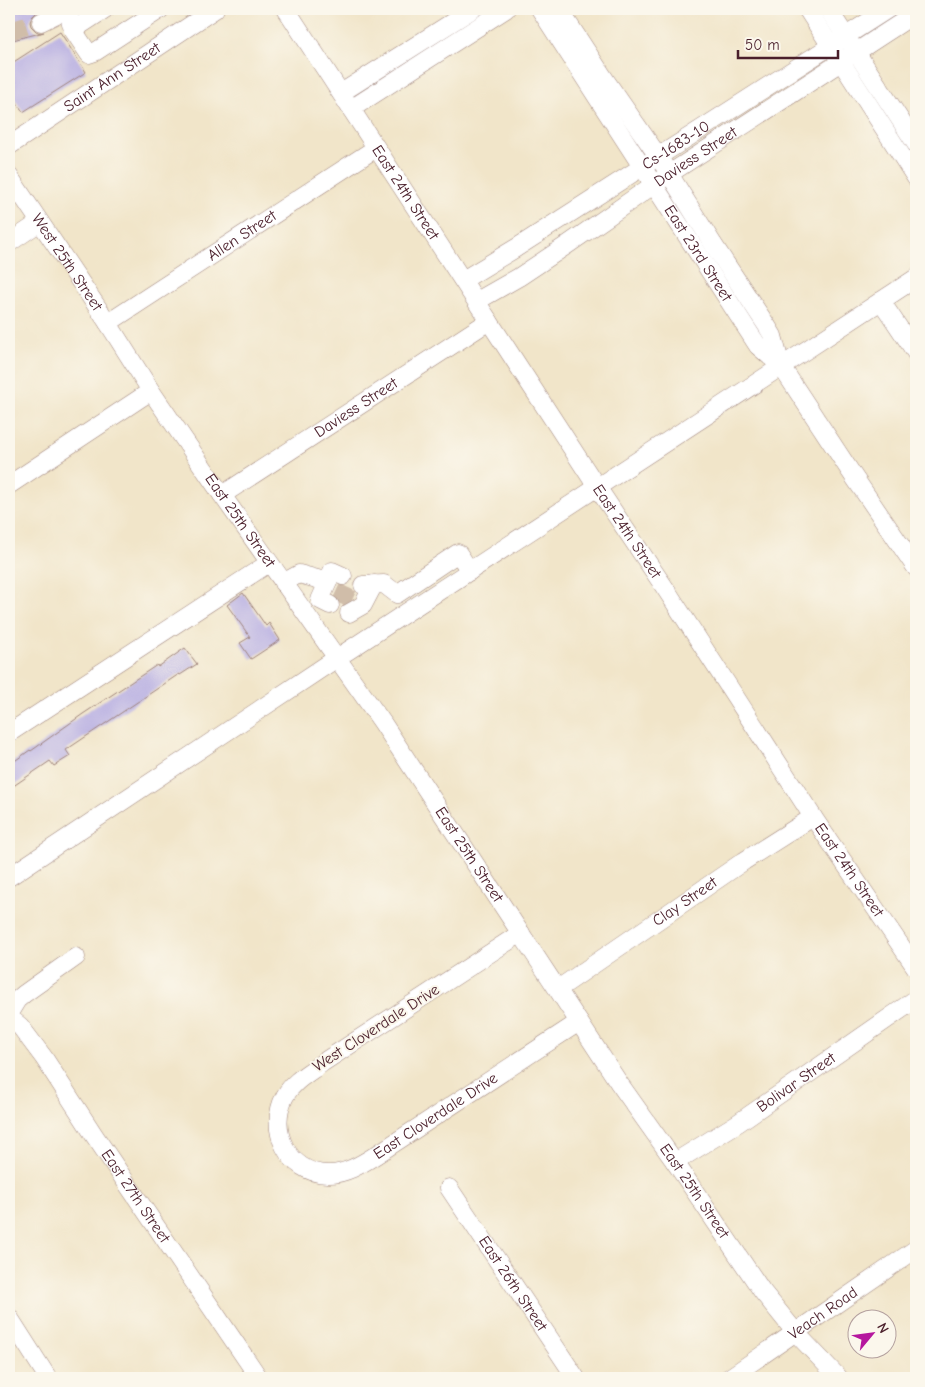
<svg xmlns="http://www.w3.org/2000/svg" width="925" height="1387" viewBox="0 0 925 1387" font-family="'Comic Neue',sans-serif">
<style>
.building{fill:#bab1e2}
.lines{fill:none;stroke-linecap:round;stroke-linejoin:round}
.minor-tunnel{stroke:#d0bda9;stroke-width:18;stroke-dasharray:18 9;stroke-linecap:butt}
.minor-casing{stroke:#9e827a;stroke-width:19}
.minor{stroke:#fff;stroke-width:18}
.labels{text-anchor:middle;dominant-baseline:central;stroke-width:4;stroke-linejoin:round;paint-order:stroke}
.street-label{font-size:16px;fill:#4a1f2b;stroke:#fbf7ec}
</style>
<rect width="100%" height="100%" fill="#fbf7ec"/>
<filter id="ink" filterUnits="userSpaceOnUse"><feTurbulence type="fractalNoise" baseFrequency=".02" numOctaves="2"/><feDisplacementMap in="SourceGraphic" scale="10" xChannelSelector="R" yChannelSelector="G"/><feConvolveMatrix kernelMatrix="1 2 1 2 8 2 1 2 1" color-interpolation-filters="sRGB"/></filter>
<filter id="wash" filterUnits="userSpaceOnUse"><feTurbulence type="fractalNoise" baseFrequency=".0096" numOctaves="4" result="noise"/><feDisplacementMap in="SourceGraphic" scale="20" xChannelSelector="R" yChannelSelector="G"/><feGaussianBlur stdDeviation="1.12" result="paint"/><feColorMatrix in="noise" values="0 0 0 0 0 0 0 0 0 0 0 0 0 0 0 0 0 1.4 0 .05"/><feComposite in="paint" operator="in"/></filter>
<g filter="url(#wash)">
<rect width="100%" height="100%" fill="#f1e5c9"/>
<g id="blocks">
<!-- building -->
<path class="building" d="M9,9h29v2l-6,6 -2,5 1,4 5,5 4,2 4,-1 -35,9z
M60,32l26,40 -63,40 -14,-22v-25z
M243,593l23,33 3,-3 11,17 -29,19 -11,-16 10,-6 -23,-32z
M185,648l12,16 -17,11 -1,-1 -113,76 4,6 -16,10 -4,-5 -41,28v-24l21,-15 1,1 52,-37 74,-49 1,2z"/>
</g>
</g>
<g filter="url(#ink)">
<use href="#blocks" fill-opacity="0" stroke="#9e827a" stroke-width="1"/>
<g class="lines">
<!-- minor-tunnel -->
<path class="minor-tunnel" d="M9,31l21,-6
M336,592l19,9"/>
<!-- minor casing -->
<g class="minor-casing">
<g id="minor">
<path d="M67,9l6,21 16,24 6,-2 66,-43"/>
<path id="s1" d="M286,9l311,478 70,104 146,226 103,151"/>
<path id="s2" d="M540,9l218,337 23,20 73,111 62,91"/>
<path d="M559,9l47,72 52,75 55,88 54,82 6,10 8,30"/>
<path d="M807,9l109,169"/>
<path d="M828,9l88,135"/>
<path d="M41,22l26,-13"/>
<path d="M73,30l32,-21"/>
<path d="M341,93l132,-84"/>
<path d="M351,109l155,-100"/>
<path id="s3" d="M9,146l206,-137"/>
<path id="s4" d="M9,176l99,147 43,68 71,104 160,227 237,361 56,79 87,129 34,42 43,45"/>
<path d="M9,243l31,-21"/>
<path id="s5" d="M463,280l53,-32 372,-239"/>
<path id="s6" d="M477,301l42,-24 48,-32 102,-71 247,-161"/>
<path d="M881,301l35,52"/>
<path id="s7" d="M108,323l268,-175"/>
<path d="M9,485l142,-94"/>
<path id="s8" d="M222,495l267,-174"/>
<path d="M328,582l-8,18 10,5"/>
<path d="M283,583l16,-9 29,8 4,-11 11,5"/>
<path d="M363,585l21,-1 13,10 61,-41 12,18"/>
<path d="M349,613l14,-8 11,-21"/>
<path d="M9,733l260,-170"/>
<path d="M9,877l328,-219 579,-380"/>
<path id="s9" d="M521,933l-199,130c-13,10 -29,18 -37,33 -18,33 3,77 42,78 17,1 35,-10 49,-19l203,-133"/>
<path id="s10" d="M558,989l186,-128 69,-44"/>
<path d="M9,1013l8,-13 7,-6 52,-37"/>
<path id="s11" d="M9,1017l11,9 24,32 50,77 165,243"/>
<path id="s12" d="M675,1162l63,-39 178,-124"/>
<path id="s13" d="M449,1188l127,190"/>
<path d="M9,1317l39,61"/>
<path id="s14" d="M729,1378l187,-129"/>
</g>
</g>
<!-- minor -->
<use href="#minor" class="minor"/>
</g>
</g>
<g class="labels">
<!-- street labels -->
<g class="street-label">
<text stroke="none"><textPath href="#s3" startOffset="124">Saint Ann Street</textPath></text>
<text stroke="none"><textPath href="#s5" startOffset="252">Cs-1683-10</textPath></text>
<text stroke="none"><textPath href="#s6" startOffset="262">Daviess Street</textPath></text>
<text stroke="none"><textPath href="#s1" startOffset="219">East 24th Street</textPath></text>
<text stroke="none"><textPath href="#s7" startOffset="160">Allen Street</textPath></text>
<text stroke="none"><textPath href="#s2" startOffset="291">East 23rd Street</textPath></text>
<text stroke="none"><textPath href="#s4" startOffset="104">West 25th Street</textPath></text>
<text stroke="none"><textPath href="#s8" startOffset="160">Daviess Street</textPath></text>
<text stroke="none"><textPath href="#s4" startOffset="415">East 25th Street</textPath></text>
<text stroke="none"><textPath href="#s1" startOffset="624">East 24th Street</textPath></text>
<text stroke="none"><textPath href="#s4" startOffset="820">East 25th Street</textPath></text>
<text stroke="none"><textPath href="#s1" startOffset="1029">East 24th Street</textPath></text>
<text stroke="none"><textPath href="#s10" startOffset="154">Clay Street</textPath></text>
<text transform="translate(376 1028) rotate(-33)">West Cloverdale Drive</text>
<text stroke="none"><textPath href="#s12" startOffset="145">Bolivar Street</textPath></text>
<text stroke="none"><textPath href="#s9" startOffset="518">East Cloverdale Drive</textPath></text>
<text stroke="none"><textPath href="#s4" startOffset="1225">East 25th Street</textPath></text>
<text stroke="none"><textPath href="#s11" startOffset="220">East 27th Street</textPath></text>
<text stroke="none"><textPath href="#s13" startOffset="115">East 26th Street</textPath></text>
<text stroke="none"><textPath href="#s14" startOffset="114">Veach Road</textPath></text>
</g>
</g>
<!-- margin -->
<rect width="925" height="1387" fill="none" stroke="#fbf7ec" stroke-width="30"/>
<!-- north arrow -->
<g transform="translate(872 1334) rotate(61)"><circle r="24" fill="#fbf7ec" stroke="#b4a19f"/>
<path d="M0-4L9 19L0 12L-9 19Z" fill="#b5179e"/>
<text y="-8" font-size="14" font-weight="bold" text-anchor="middle" fill="#4a1f2b">N</text>
</g>
<!-- scale -->
<path d="M738 50v8h100v-8" fill="none" stroke="#4a1f2b" stroke-width="2.5"/>
<text x="745" y="50" font-size="15" fill="#4a1f2b" stroke="#fbf7ec" stroke-width="4" paint-order="stroke">50 m</text>
</svg>
